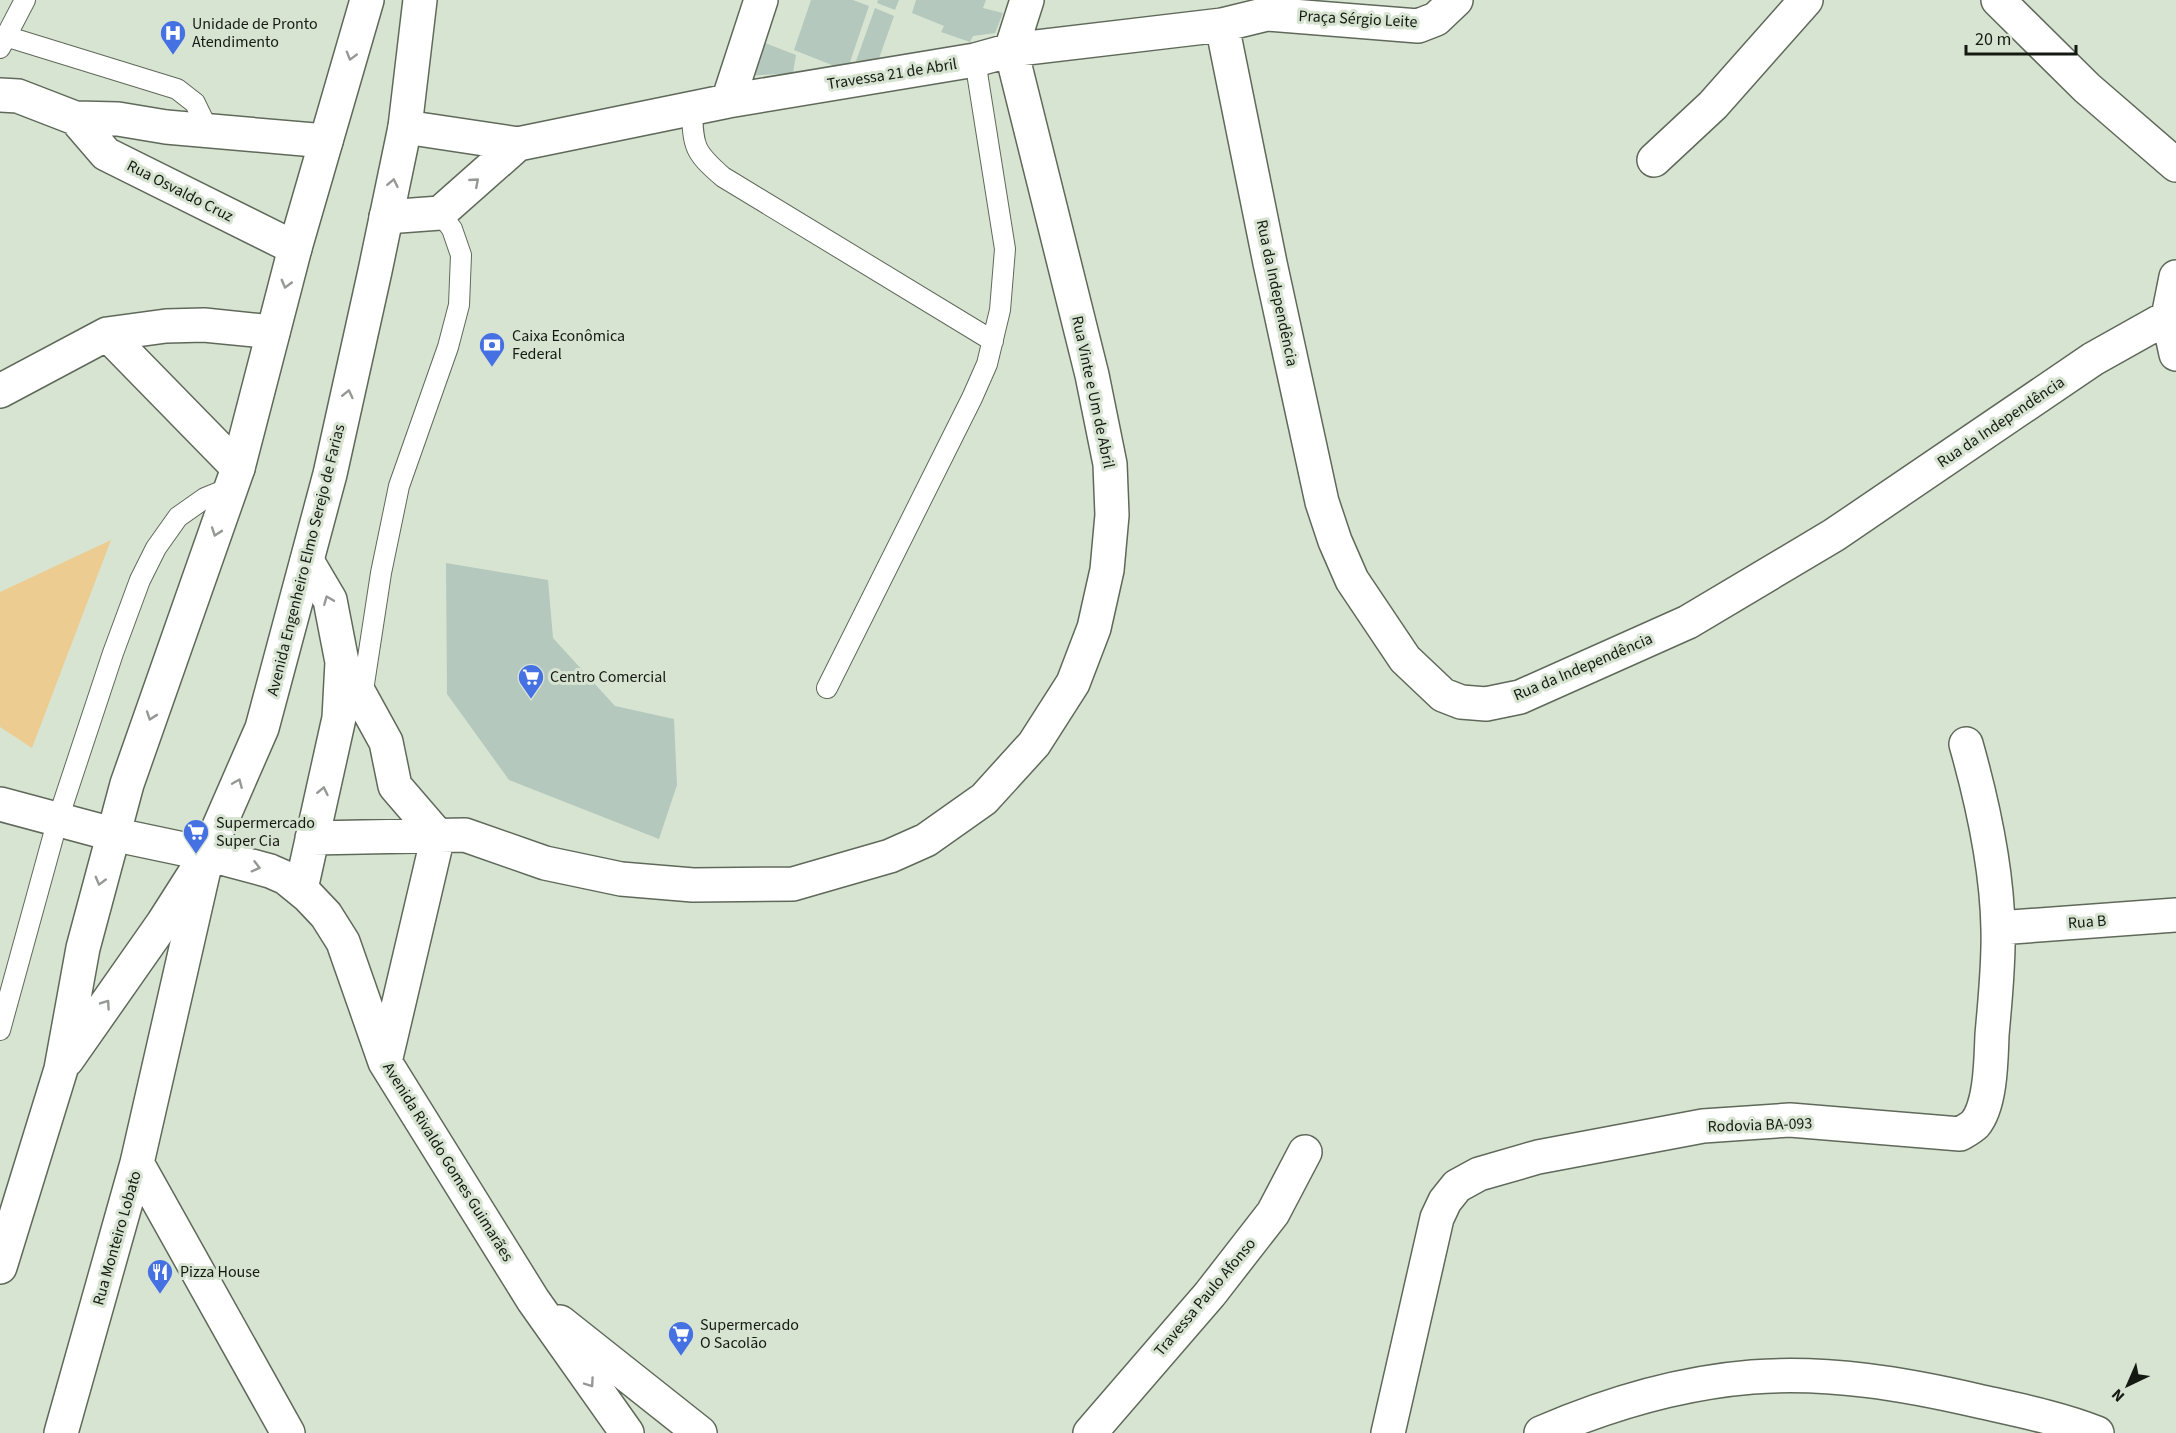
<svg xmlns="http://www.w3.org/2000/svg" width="2176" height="1433" viewBox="0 0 2176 1433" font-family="'Source Sans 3',sans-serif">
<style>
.green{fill:#eccc91}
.building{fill:#b4c8bd}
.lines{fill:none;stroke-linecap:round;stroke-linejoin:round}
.lane-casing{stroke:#5f695a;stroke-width:22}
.street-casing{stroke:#5f695a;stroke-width:36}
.secondary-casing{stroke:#5f695a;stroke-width:36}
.lane{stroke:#fff;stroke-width:20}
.street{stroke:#fff;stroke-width:33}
.secondary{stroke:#fff;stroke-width:33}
.oneway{stroke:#959894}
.labels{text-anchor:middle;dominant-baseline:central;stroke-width:6;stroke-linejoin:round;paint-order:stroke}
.street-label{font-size:16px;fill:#141912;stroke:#d8e4d2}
.poi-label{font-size:16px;fill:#141912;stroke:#d8e4d2;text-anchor:start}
</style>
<rect width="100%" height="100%" fill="#d8e4d2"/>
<!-- green -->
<path class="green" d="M111,540l-79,208 -32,-21v-135z"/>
<!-- building -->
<path class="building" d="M811,0h42l16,6 -22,65 -53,-21z
M878,0h21l-4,10 -18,-7z
M916,0h70l-3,8 20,5 -8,20 -22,3 -3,6 -29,-10 3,-6 -32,-13z
M875,8l19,8 -17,48 -21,-3z
M760,41l36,14 -3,18 -46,3z
M446,563l102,17 5,58 62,68 59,13 3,66 -18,54 -150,-59 -62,-86z"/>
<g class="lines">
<!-- lane casing -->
<g class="lane-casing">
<path id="lane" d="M5,36l172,53 18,14 13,27
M0,48l25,-48
M692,109c1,38 2,43 31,68l270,164
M827,688l145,-290 15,-34 13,-54 5,-61 -30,-189
M362,697l19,-124 18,-87 49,-139 11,-42 2,-50 -9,-26 -12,-16
M0,1030l58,-211 55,-166 27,-73 16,-32 22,-31 27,-19 27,-11"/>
</g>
<!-- street casing -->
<g class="street-casing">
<path id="street" d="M1998,0l89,88 89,77
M1222,25l48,238 52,239 13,39 17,39 53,79 38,36 18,7 25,2 34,-7 168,-75 146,-87 259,-176 75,-42
M0,95l18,1 57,22 43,1 48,8 160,14
M728,101l33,-101
M75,118l31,36 189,94
M405,127l113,17 210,-43 247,-41 36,-10 211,-25 45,-11 151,12 18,-7 20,-19
M1654,160l59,-55 93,-105
M386,217l54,-4 78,-69
M2176,277l-8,40 8,37
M107,334l131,134
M0,391l107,-57 59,-8 38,-1 69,7
M342,662l44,80 9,44 43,50 -53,226
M0,804l112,30 95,20 63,17 16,7 22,18 18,19 17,27 42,120 148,238 94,133
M312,838l153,-3 80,28 76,16 72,6 100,-1 97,-28 36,-16 58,-41 50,-55 39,-61 21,-55 13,-58 5,-55 -2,-51 -18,-89 -81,-325 16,-50
M301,889l38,-171 3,-56 -12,-62 -23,-39
M1998,928l178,-13
M137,1163l70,-307
M560,1322l140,111
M61,1433l76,-270 151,270
M1090,1433l120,-139 63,-81 32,-61
M1388,1433l49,-215 8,-17 12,-15 22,-12 59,-17 165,-31 87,-6 170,14c5,-3 11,-6 15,-10 16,-19 16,-65 17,-89 3,-35 7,-71 6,-106 -1,-62 -15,-125 -32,-185
M1541,1433c67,-29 138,-50 211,-56 76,-6 153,7 226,24 40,9 81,17 119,32"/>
</g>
<!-- secondary casing -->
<g class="secondary-casing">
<path id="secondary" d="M67,1060l96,-137 44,-69 55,-126 68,-254 45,-203 30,-144 15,-127
M0,1267l61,-198 22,-121 44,-164 111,-316 57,-220 72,-248"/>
</g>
<!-- lane -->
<use href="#lane" class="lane"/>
<!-- street -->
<use href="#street" class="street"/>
<!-- secondary -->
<use href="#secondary" class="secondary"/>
</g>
<!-- one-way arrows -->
<defs><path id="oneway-chevron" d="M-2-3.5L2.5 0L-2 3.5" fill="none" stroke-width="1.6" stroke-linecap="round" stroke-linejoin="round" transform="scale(1.5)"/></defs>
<g class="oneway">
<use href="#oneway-chevron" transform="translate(351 56) rotate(106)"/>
<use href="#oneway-chevron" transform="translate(475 182) rotate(-41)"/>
<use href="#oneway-chevron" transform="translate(393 183) rotate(-78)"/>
<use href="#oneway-chevron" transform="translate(286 284) rotate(105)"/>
<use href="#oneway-chevron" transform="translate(348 394) rotate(-77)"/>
<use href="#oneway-chevron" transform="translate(216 532) rotate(109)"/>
<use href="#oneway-chevron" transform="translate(328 600) rotate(-112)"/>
<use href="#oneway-chevron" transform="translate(151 716) rotate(109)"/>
<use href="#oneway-chevron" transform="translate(238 783) rotate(-67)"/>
<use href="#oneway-chevron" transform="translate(323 791) rotate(-78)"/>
<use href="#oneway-chevron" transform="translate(256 867) rotate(15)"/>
<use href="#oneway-chevron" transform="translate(100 881) rotate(105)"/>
<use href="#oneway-chevron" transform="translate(106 1004) rotate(-55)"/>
<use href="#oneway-chevron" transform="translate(590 1383) rotate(55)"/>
</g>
<!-- icons -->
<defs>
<g id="hospital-pin" transform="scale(1.35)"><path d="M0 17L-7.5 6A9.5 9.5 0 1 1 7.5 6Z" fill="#4571e3" stroke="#d8e4d2"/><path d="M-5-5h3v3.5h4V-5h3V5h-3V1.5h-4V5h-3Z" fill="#fff"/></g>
<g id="bank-pin" transform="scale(1.35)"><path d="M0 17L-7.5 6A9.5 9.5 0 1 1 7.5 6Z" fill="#4571e3" stroke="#d8e4d2"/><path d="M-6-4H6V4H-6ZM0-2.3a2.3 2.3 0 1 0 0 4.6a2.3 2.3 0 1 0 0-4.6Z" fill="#fff"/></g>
<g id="supermarket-pin" transform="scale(1.35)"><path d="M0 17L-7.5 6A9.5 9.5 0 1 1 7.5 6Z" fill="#4571e3" stroke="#d8e4d2"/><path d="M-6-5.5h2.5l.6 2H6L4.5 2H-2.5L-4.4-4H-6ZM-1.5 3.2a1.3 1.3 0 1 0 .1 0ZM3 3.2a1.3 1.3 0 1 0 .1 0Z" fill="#fff"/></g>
<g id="restaurant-pin" transform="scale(1.35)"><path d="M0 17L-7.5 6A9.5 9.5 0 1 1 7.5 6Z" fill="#4571e3" stroke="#d8e4d2"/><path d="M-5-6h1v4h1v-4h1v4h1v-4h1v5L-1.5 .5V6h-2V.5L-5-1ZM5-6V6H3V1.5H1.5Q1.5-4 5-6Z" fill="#fff"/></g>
</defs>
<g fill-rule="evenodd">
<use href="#hospital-pin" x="173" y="33"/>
<use href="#bank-pin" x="492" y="345"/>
<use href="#supermarket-pin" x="531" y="677"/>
<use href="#supermarket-pin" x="196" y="832"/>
<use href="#restaurant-pin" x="160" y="1272"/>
<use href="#supermarket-pin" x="681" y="1334"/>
</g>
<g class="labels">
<!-- street labels -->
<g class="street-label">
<text transform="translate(1358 19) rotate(3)">Praça Sérgio Leite</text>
<text transform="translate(892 74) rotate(-9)">Travessa 21 de Abril</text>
<text transform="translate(180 191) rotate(27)">Rua Osvaldo Cruz</text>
<text transform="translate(1277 293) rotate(78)">Rua da Independência</text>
<text transform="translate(1093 392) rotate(78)">Rua Vinte e Um de Abril</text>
<text transform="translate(2001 422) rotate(-34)">Rua da Independência</text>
<text transform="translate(306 560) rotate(-76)">Avenida Engenheiro Elmo Serejo de Farias</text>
<text transform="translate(1583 667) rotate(-23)">Rua da Independência</text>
<text transform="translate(2087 922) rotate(-4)">Rua B</text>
<text transform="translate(1760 1125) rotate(-2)">Rodovia BA-093</text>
<text transform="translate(448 1162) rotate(58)">Avenida Rivaldo Gomes Guimarães</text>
<text transform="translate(117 1238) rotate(-74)">Rua Monteiro Lobato</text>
<text transform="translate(1205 1297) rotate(-50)">Travessa Paulo Afonso</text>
</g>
<!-- poi labels -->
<g class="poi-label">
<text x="192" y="24">Unidade de Pronto<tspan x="192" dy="18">Atendimento</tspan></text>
<text x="512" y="336">Caixa Econômica<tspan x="512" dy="18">Federal</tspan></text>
<text x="550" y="677">Centro Comercial</text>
<text x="216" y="823">Supermercado<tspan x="216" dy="18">Super Cia</tspan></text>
<text x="180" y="1272">Pizza House</text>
<text x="700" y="1325">Supermercado<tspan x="700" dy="18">O Sacolão</tspan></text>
</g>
</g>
<!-- north arrow -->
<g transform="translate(2128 1385) rotate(224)" stroke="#d8e4d2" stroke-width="4.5" paint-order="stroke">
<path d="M0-4.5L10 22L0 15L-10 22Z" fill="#141912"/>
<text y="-9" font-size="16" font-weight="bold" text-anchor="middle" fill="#141912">N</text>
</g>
<!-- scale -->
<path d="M1966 45v9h110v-9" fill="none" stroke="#141912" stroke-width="3"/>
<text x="1975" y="45" font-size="18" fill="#141912" stroke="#d8e4d2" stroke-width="4.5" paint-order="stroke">20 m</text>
</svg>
